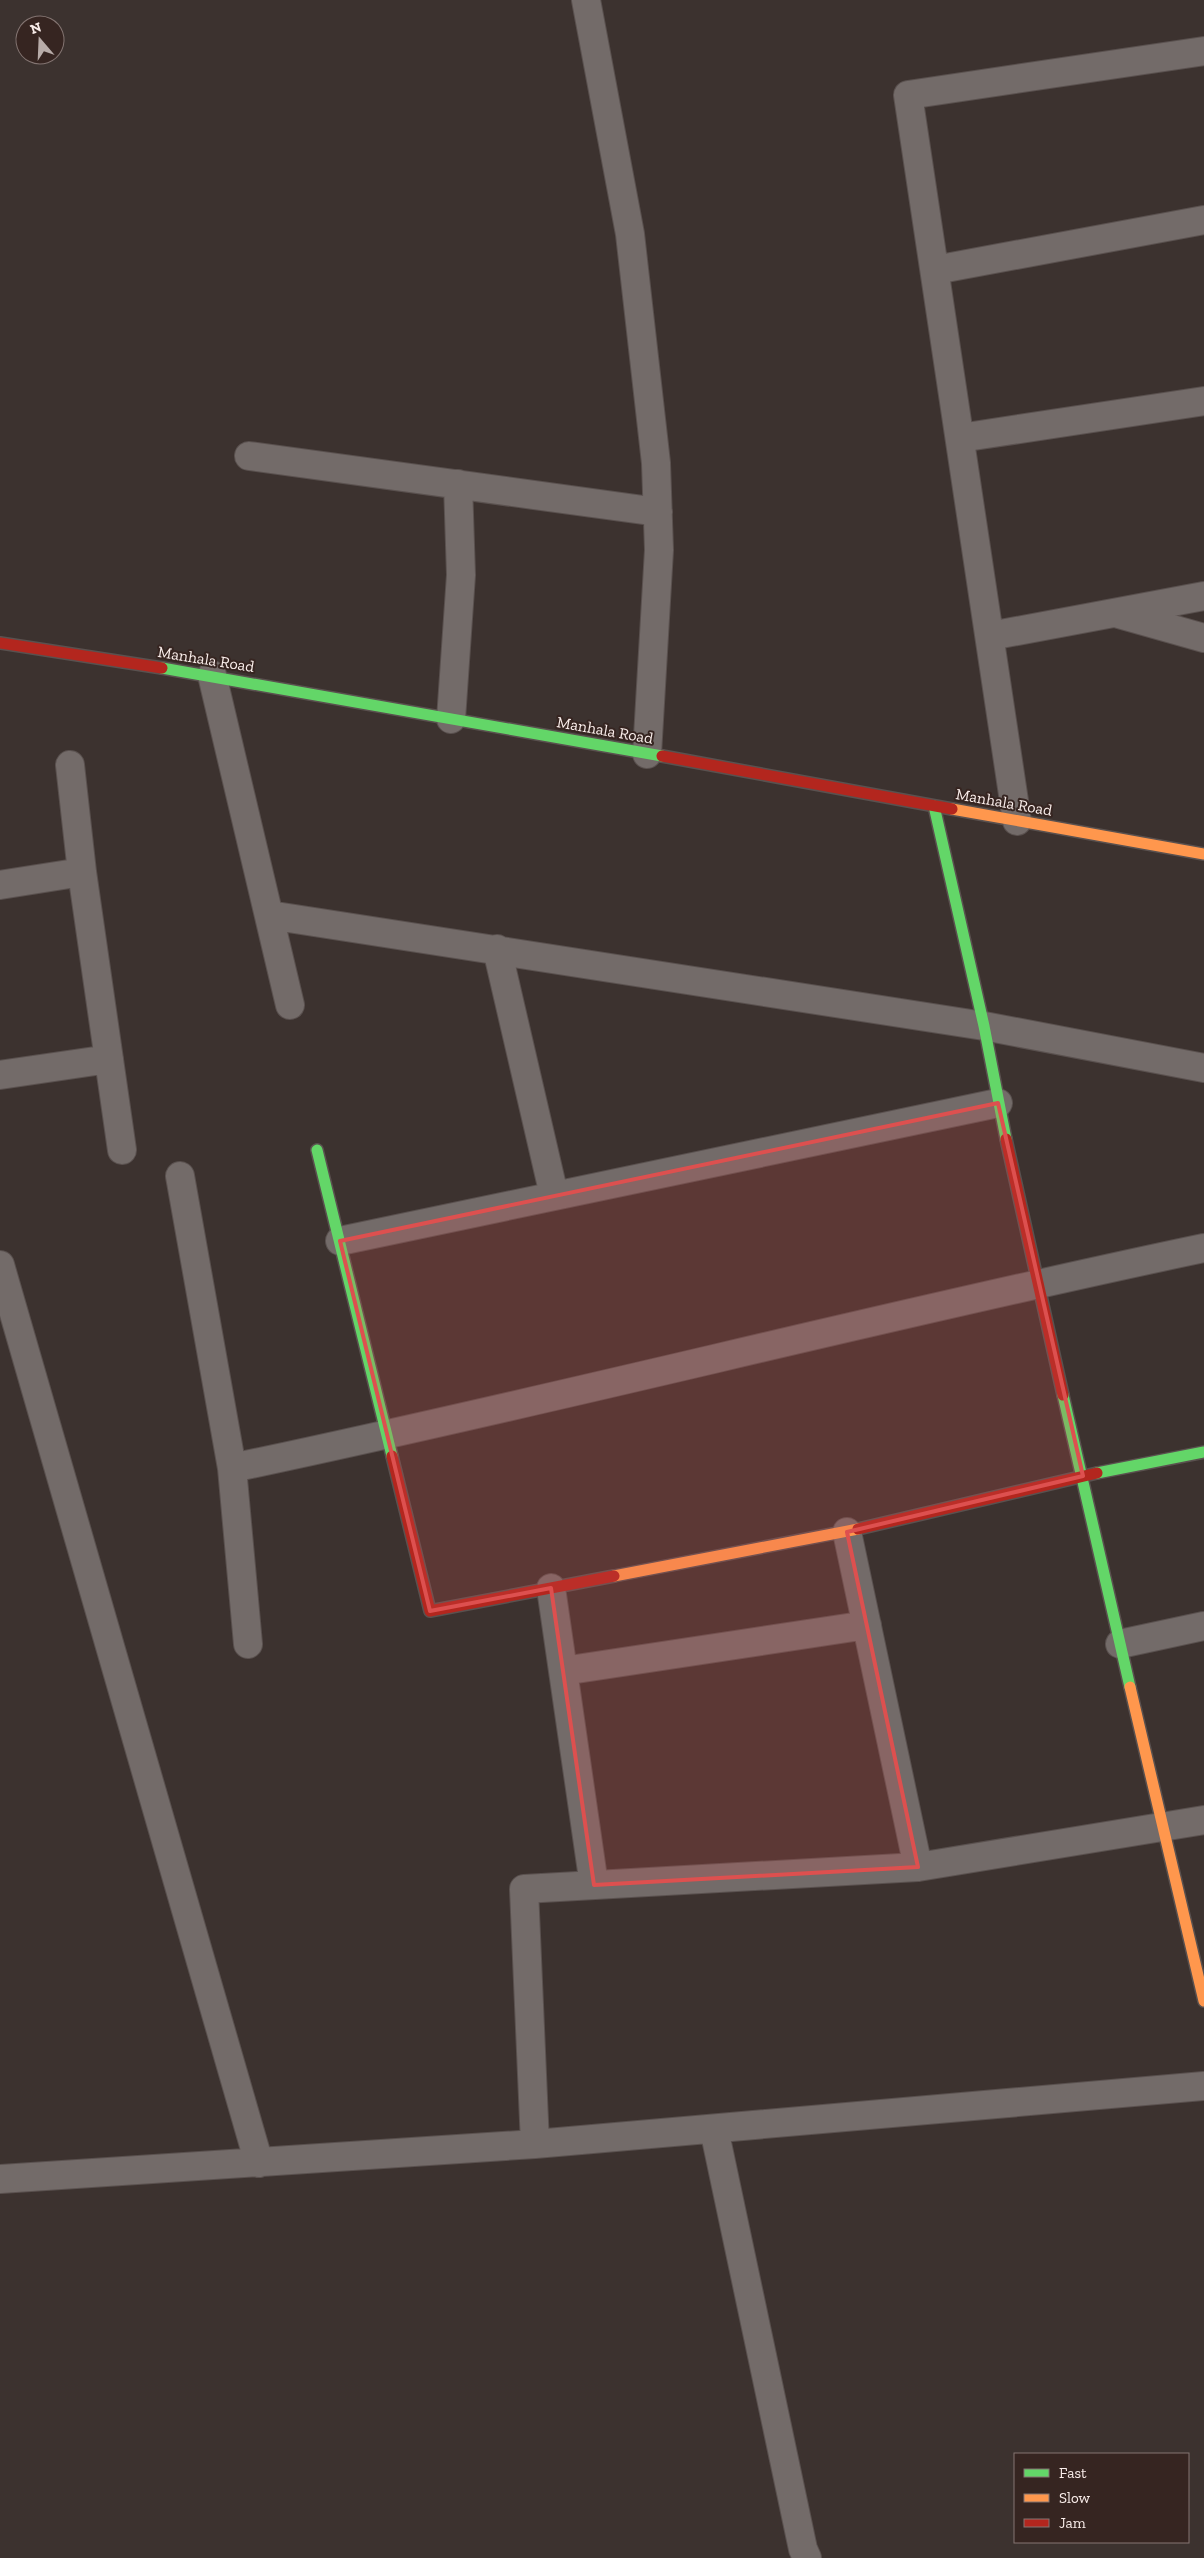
<svg xmlns="http://www.w3.org/2000/svg" width="1204" height="2558" viewBox="0 0 1204 2558" font-family="'Zilla Slab',serif">
<style>
.lines{fill:none;stroke-linecap:round;stroke-linejoin:round}
.street-casing{stroke:#5a514f;stroke-width:30}
.fast-casing{stroke:#5a514f;stroke-width:14}
.slow-casing{stroke:#5a514f;stroke-width:14}
.jam-casing{stroke:#5a514f;stroke-width:14}
.street{stroke:#736b69;stroke-width:28}
.fast{stroke:#63d668;stroke-width:11}
.slow{stroke:#ff974d;stroke-width:11}
.jam{stroke:#b3261e;stroke-width:11}
.marked{fill:#dd504f;fill-opacity:0.2;stroke:#dd504f;stroke-width:4;stroke-linejoin:round}
.labels{text-anchor:middle;dominant-baseline:central;stroke-width:4;stroke-linejoin:round;paint-order:stroke}
.street-label{font-size:16px;fill:#faeeeb;stroke:#362521}
</style>
<rect width="100%" height="100%" fill="#3c322f"/>
<g class="lines">
<!-- street casing -->
<g class="street-casing">
<path id="street" d="M586,0l44,234 26,229 3,87 -12,204
M935,270l269,-50
M960,438l244,-37
M249,456l409,56
M1119,614l85,24
M990,636l214,-40
M212,675l78,330
M451,719l10,-144 -3,-91
M70,765l12,107 40,278
M1017,821l-109,-726 296,-44
M0,885l82,-13
M269,915l715,111 220,42
M497,949l57,246
M0,1075l109,-16
M180,1176l52,292 16,176
M340,1241l658,-138
M0,1265l259,898
M232,1468c325,-68 647,-152 972,-220
M847,1532l71,335
M551,1588l43,297
M1120,1644l84,-18
M563,1671l304,-46
M714,2129l89,420 4,9
M535,2144l-11,-255 394,-22 286,-47
M0,2179l535,-35 669,-58"/>
</g>
<!-- fast casing -->
<g class="fast-casing">
<path id="fast" d="M162,668l500,88
M934,806l50,220 22,113
M317,1150l75,306
M1063,1395l67,292
M1097,1473l107,-21"/>
</g>
<!-- slow casing -->
<g class="slow-casing">
<path id="slow" d="M952,809l252,45
M614,1576l244,-47
M1130,1687l74,314"/>
</g>
<!-- jam casing -->
<g class="jam-casing">
<path id="jam" d="M0,643l162,25
M662,756l290,53
M1006,1139l57,256
M392,1456l38,155 184,-35
M858,1529l239,-56"/>
</g>
<!-- street -->
<use href="#street" class="street"/>
<!-- fast -->
<use href="#fast" class="fast"/>
<!-- slow -->
<use href="#slow" class="slow"/>
<!-- jam -->
<use href="#jam" class="jam"/>
</g>
<!-- marked area -->
<path class="marked" d="M998,1103l85,373 -236,56 71,335 -324,18 -43,-297 -121,23 -90,-370z"/>
<g class="labels">
<!-- street labels -->
<g class="street-label">
<text transform="translate(206 659) rotate(9)">Manhala Road</text>
<text transform="translate(605 730) rotate(10)">Manhala Road</text>
<text transform="translate(1004 802) rotate(10)">Manhala Road</text>
</g>
</g>
<!-- legend -->
<rect x="1014" y="2453" width="175" height="90" fill="#362521" stroke="#847572"/>
<rect x="1024" y="2469" width="25" height="8" fill="#63d668" stroke="#847572"/>
<text x="1059" y="2478" font-size="15" fill="#faeeeb">Fast</text>
<rect x="1024" y="2494" width="25" height="8" fill="#ff974d" stroke="#847572"/>
<text x="1059" y="2503" font-size="15" fill="#faeeeb">Slow</text>
<rect x="1024" y="2519" width="25" height="8" fill="#b3261e" stroke="#847572"/>
<text x="1059" y="2528" font-size="15" fill="#faeeeb">Jam</text>
<!-- north arrow -->
<g transform="translate(40 40) rotate(341)"><circle r="24" fill="#362521" stroke="#847572"/>
<path d="M0-4L9 19L0 12L-9 19Z" fill="#b8aca9"/>
<text y="-8" font-size="14" font-weight="bold" text-anchor="middle" fill="#faeeeb">N</text>
</g>
</svg>
